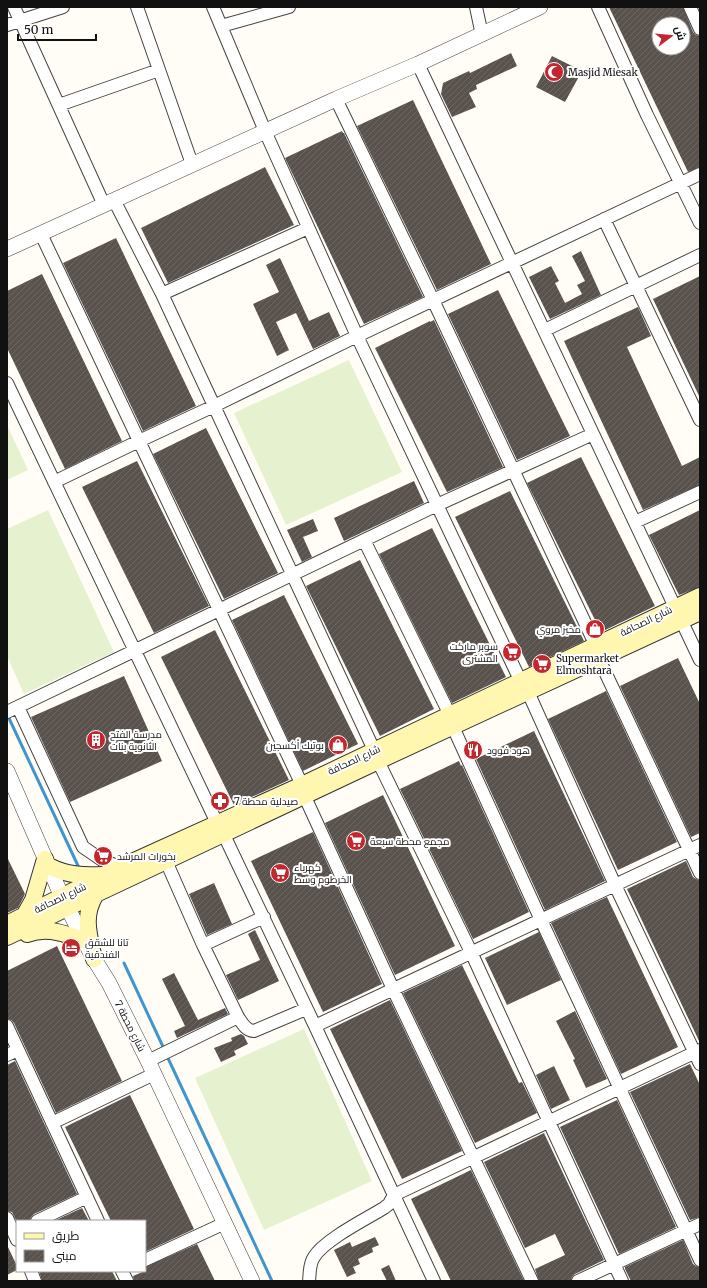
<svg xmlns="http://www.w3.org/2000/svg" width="707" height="1288" viewBox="0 0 707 1288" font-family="Merriweather,Cairo,serif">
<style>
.pitch{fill:#e6f2cf}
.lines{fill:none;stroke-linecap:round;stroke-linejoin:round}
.stream{stroke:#3f96cf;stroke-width:3}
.building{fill:url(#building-hatch);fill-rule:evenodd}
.minor-casing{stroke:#444;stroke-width:14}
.tertiary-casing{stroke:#444;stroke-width:16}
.secondary-casing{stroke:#333;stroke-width:18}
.minor{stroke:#fff;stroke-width:12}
.tertiary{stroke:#fff;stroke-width:15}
.secondary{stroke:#fff6b0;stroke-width:16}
.labels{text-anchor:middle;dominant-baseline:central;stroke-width:4;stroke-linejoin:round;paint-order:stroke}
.poi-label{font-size:10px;fill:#111;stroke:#fff;text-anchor:start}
.street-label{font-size:10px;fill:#111;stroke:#fff}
</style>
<defs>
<pattern id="building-hatch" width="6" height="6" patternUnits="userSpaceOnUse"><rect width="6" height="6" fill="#5a524d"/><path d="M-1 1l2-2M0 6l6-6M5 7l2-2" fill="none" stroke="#6d6662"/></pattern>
</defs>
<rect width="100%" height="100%" fill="#fffdf5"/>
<!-- pitch -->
<path class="pitch" d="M349,360l53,112 -116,53 -52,-112z
M7,425l21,45 -21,10z
M48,510l66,142 -90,42 -17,-38v-127z
M304,1029l68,152 -108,49 -69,-152z"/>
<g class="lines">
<!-- stream -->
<path class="stream" d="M7,714l73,156
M124,963l41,88
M167,1056l105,225"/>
</g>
<!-- building -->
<path class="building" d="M609,7h74l10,25 3,3 4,1v131l-12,5zM659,24h24v24h-24z
M511,53l6,13 -41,19 1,4 -8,4 7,14 -24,10 -11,-23 2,-11 26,-12 1,2z
M552,56l30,15 -17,31 -29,-15z
M413,100l78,164 -54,26 -80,-164z
M342,131l1,2h1l79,164 -59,27 -79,-166z
M265,167l29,58 -126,58 -27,-55z
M116,238l80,168 -53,25 -80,-168z
M581,251l20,44 -51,24 -21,-42 22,-11 8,15 -4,2 10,20 17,-9 -5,-9 8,-4 -13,-25z
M280,258l29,63 20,-9 11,24 -27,13 -17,-36 -20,9 13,28 -12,6 -24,-52 26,-12 -13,-27z
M42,274l80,167 -57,28 -58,-121v-57z
M700,276v122l-47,-99z
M498,290l72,146 -53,24 -69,-146z
M638,307l13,29 -24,11 55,119 18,-9v28l-57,25 -79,-169z
M434,320l69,147 -56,25 -72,-144 55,-27v1z
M206,428l72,145 -54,26 -71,-145z
M581,457l74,149 -54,26 -74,-149z
M137,461l72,145 -55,27 -72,-146z
M414,481l10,22 -80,38 -10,-23z
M510,491l74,150 -55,26 -74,-150z
M700,510v77l-21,8 -30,-60z
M313,519l5,12 -15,6 9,20 -10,5 -15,-32z
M432,528l74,149 -54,26 -73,-149z
M360,560l74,149 -54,27 -74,-150z
M284,595l74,149 -55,27 -71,-151z
M215,630l74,150 -55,25 -73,-148z
M678,658l22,46v129l-9,4 -71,-151z
M124,676l38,85 -92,41 -39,-85z
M606,691l71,151 -59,28 -70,-151z
M534,731l71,150 -60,29 -69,-151z
M459,761l2,5 1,-1 67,147 -56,27 -73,-150z
M383,795l72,151 -60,29 -70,-152z
M313,832l69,152 -59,28 -72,-151z
M7,857l18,37 -7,14 -11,5z
M686,861l7,16 3,2 4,1v163l-73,-154z
M214,883l18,41 -25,11 -18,-41z
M607,897l71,150 -57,27 -70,-151z
M255,930l24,51 -41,19 -12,-25 34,-15 -12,-26z
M539,932l22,48 -54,25 -22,-47z
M57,946l65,135 -66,32 -42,-90 -3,-3 -4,-1v-48z
M462,965l57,118 3,-1 15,31 -62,30 -72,-150z
M174,973l24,47 27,-12 3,6 -51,24 -3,-7 11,-5 -23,-47z
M390,1000l72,151 -60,28 -72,-150z
M575,1011l32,68 -21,9 -13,-28 2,-1 -19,-38z
M241,1034l3,2 4,8 -14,7 2,4 -15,7 -7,-14 18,-7 -1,-3z
M15,1061l62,133 -43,20 -3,3 -1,4 -13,1 -5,-10 -5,-1v-146z
M690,1064l10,21v132l-10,3 -60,-128z
M554,1066l16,34 -19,9 -15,-34z
M130,1095l64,134 -49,23v-31h-34l-46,-94z
M617,1100l59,127 -57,27 -59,-127z
M544,1133l60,127 -29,14 -3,3 -1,4h-32l-4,-12 30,-14 -10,-21 -30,14 -41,-86z
M471,1170l53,111h-73l-40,-82z
M82,1208l7,13h-35z
M375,1237l4,8 -7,3 1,4 -15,7 2,5 -7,3 3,6 -9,4 -13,-27 16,-8 2,5z
M683,1240l10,24 3,2 4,1v14h-69l-6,-12v-2z
M197,1244l18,37h-81l-1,-5 12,-5v-4z
M7,1245l10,21v4l-10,5z
M389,1265l7,16h-9l-6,-12z
M39,1271h73l5,10h-75z"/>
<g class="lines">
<!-- minor casing -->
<g class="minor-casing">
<path id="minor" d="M14,7l90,198
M137,7l55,157
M213,7l52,124 92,205 164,346
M476,7l6,28
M598,7l49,108 53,108
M690,7l10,22
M7,25l56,-18
M221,26l68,-19
M418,64l282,596
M336,99l97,201 163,346
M59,105l100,-35
M114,200l48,94 212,456
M604,219l96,201
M41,234l261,551
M162,294l146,-66
M545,330l155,-75
M7,383l210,440
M54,482l85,-41 75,-35 143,-70 343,-162
M635,522l65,-30
M364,540l86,175
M599,659l101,214
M528,692l87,193 85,179
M18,707l65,140 19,13 23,9
M7,712l430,-207 156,-71
M453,727l88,193 159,340
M378,761l93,191 151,329
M305,797l88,192 139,292
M224,835l91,191 119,255
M166,861l37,84 35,72
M203,945l61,-28
M7,1026l91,195
M315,1026l385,-181
M7,1055l11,-5
M148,1061l90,-44c4,6 8,14 16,14l52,-22
M52,1123l102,-49
M7,1218l10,22
M37,1221l50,-24
M145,1260l80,-37
M31,1271l4,10
M122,1271l5,10
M309,1281c1,-8 0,-17 5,-24 10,-17 52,-38 70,-49l5,-4 5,-9 306,-145
M578,1281l122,-57"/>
</g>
<!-- tertiary casing -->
<g class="tertiary-casing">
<path id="tertiary" d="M7,249l329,-150 82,-35 122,-57
M7,771l55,126 32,62 15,24 39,78 104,220"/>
</g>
<!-- secondary casing -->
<g class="secondary-casing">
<path id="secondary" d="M49,866c17,9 34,10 53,9
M24,916l9,-16 12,-41
M7,924l114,-57 181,-82 398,-189
M27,934c21,-8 37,0 57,6
M7,937l89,-43 282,-133 322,-149
M94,959c-5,-24 -12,-43 2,-65"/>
</g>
<!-- minor -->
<use href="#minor" class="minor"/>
<!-- tertiary -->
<use href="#tertiary" class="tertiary"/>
<!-- secondary -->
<use href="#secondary" class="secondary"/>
</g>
<!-- icons -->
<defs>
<g id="mosque-disc" transform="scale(1)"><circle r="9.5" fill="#c4262e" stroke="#fff"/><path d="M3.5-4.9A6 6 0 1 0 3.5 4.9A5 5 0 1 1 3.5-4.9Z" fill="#fff"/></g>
<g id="shop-disc" transform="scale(1)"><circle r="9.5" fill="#c4262e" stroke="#fff"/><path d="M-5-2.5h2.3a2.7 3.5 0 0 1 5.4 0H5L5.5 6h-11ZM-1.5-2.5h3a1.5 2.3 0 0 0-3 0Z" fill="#fff"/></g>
<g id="supermarket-disc" transform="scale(1)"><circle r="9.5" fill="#c4262e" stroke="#fff"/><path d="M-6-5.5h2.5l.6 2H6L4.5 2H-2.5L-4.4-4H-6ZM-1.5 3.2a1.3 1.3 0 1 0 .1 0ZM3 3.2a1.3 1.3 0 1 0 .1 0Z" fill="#fff"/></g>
<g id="building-disc" transform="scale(1)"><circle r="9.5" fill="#c4262e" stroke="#fff"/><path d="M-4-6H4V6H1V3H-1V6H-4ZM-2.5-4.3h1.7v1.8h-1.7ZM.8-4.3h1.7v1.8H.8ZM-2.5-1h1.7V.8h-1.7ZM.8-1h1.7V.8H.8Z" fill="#fff"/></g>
<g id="restaurant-disc" transform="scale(1)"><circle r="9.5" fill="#c4262e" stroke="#fff"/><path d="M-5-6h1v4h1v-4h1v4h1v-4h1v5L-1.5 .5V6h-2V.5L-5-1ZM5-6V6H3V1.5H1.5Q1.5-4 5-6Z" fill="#fff"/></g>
<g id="pharmacy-disc" transform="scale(1)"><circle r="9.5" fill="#c4262e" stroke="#fff"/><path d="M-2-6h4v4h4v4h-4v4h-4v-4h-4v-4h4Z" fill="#fff"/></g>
<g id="hotel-disc" transform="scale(1)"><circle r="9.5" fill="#c4262e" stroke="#fff"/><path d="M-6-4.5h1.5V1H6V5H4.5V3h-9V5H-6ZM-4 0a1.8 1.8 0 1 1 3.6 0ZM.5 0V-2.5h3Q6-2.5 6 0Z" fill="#fff"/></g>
</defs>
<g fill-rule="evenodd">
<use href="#mosque-disc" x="554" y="72"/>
<use href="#shop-disc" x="595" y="629"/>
<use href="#supermarket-disc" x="512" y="652"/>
<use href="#supermarket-disc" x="542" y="664"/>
<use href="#building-disc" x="96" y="740"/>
<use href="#shop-disc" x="338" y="745"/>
<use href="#restaurant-disc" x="473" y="750"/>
<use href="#pharmacy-disc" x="220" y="801"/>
<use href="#supermarket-disc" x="356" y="841"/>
<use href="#supermarket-disc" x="103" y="856"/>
<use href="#supermarket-disc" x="280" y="873"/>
<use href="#hotel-disc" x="71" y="948"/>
</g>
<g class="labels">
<!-- poi labels -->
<g class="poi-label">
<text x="568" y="72">Masjid Miesak</text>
<text x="581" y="629" text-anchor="end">مخبز مروي</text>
<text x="498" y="646" text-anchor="end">سوبر ماركت<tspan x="498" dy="12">المشترى</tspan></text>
<text x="556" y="658">Supermarket<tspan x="556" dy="12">Elmoshtara</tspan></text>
<text x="110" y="734">مدرسة الفتح<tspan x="110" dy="12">الثانوية بنات</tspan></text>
<text x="324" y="745" text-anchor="end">بوتيك أكسجين</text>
<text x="487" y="750">هود فوود</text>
<text x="234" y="801">صيدلية محطة 7</text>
<text x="370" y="841">مجمع محطة سبعة</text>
<text x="117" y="856">بخورات المرشد</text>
<text x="294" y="867">كهرباء<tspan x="294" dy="12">الخرطوم وسط</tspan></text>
<text x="85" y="942">تانا للشقق<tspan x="85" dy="12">الفندقية</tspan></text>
</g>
<!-- street labels -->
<g class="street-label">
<text transform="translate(646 621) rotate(-26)">شارع الصحافة</text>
<text transform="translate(354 760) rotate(-25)">شارع الصحافة</text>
<text transform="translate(60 898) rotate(-26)">شارع الصحافة</text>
<text transform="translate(130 1026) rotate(63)">شارع محطة 7</text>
</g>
</g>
<!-- border -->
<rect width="707" height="1288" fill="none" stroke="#111111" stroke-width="16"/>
<!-- legend -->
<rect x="16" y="1220" width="130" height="52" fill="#ffffff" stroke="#a0a0a0"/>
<rect x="24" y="1233" width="20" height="6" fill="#fff6b0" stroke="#a0a0a0"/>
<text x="52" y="1240" font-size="12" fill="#111111">طريق</text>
<rect x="24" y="1250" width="20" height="12" fill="url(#building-hatch)" stroke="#a0a0a0"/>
<text x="52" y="1260" font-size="12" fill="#111111">مبنى</text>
<!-- north arrow -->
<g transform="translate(671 36) rotate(74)"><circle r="19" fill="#ffffff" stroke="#a0a0a0"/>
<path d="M0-3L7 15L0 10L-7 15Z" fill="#c4262e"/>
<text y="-6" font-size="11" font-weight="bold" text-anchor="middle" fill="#111111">ش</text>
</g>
<!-- scale -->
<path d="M18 34v6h78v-6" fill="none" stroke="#111111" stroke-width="2"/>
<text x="24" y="34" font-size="12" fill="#111111" stroke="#ffffff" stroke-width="3" paint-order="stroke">50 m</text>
</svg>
